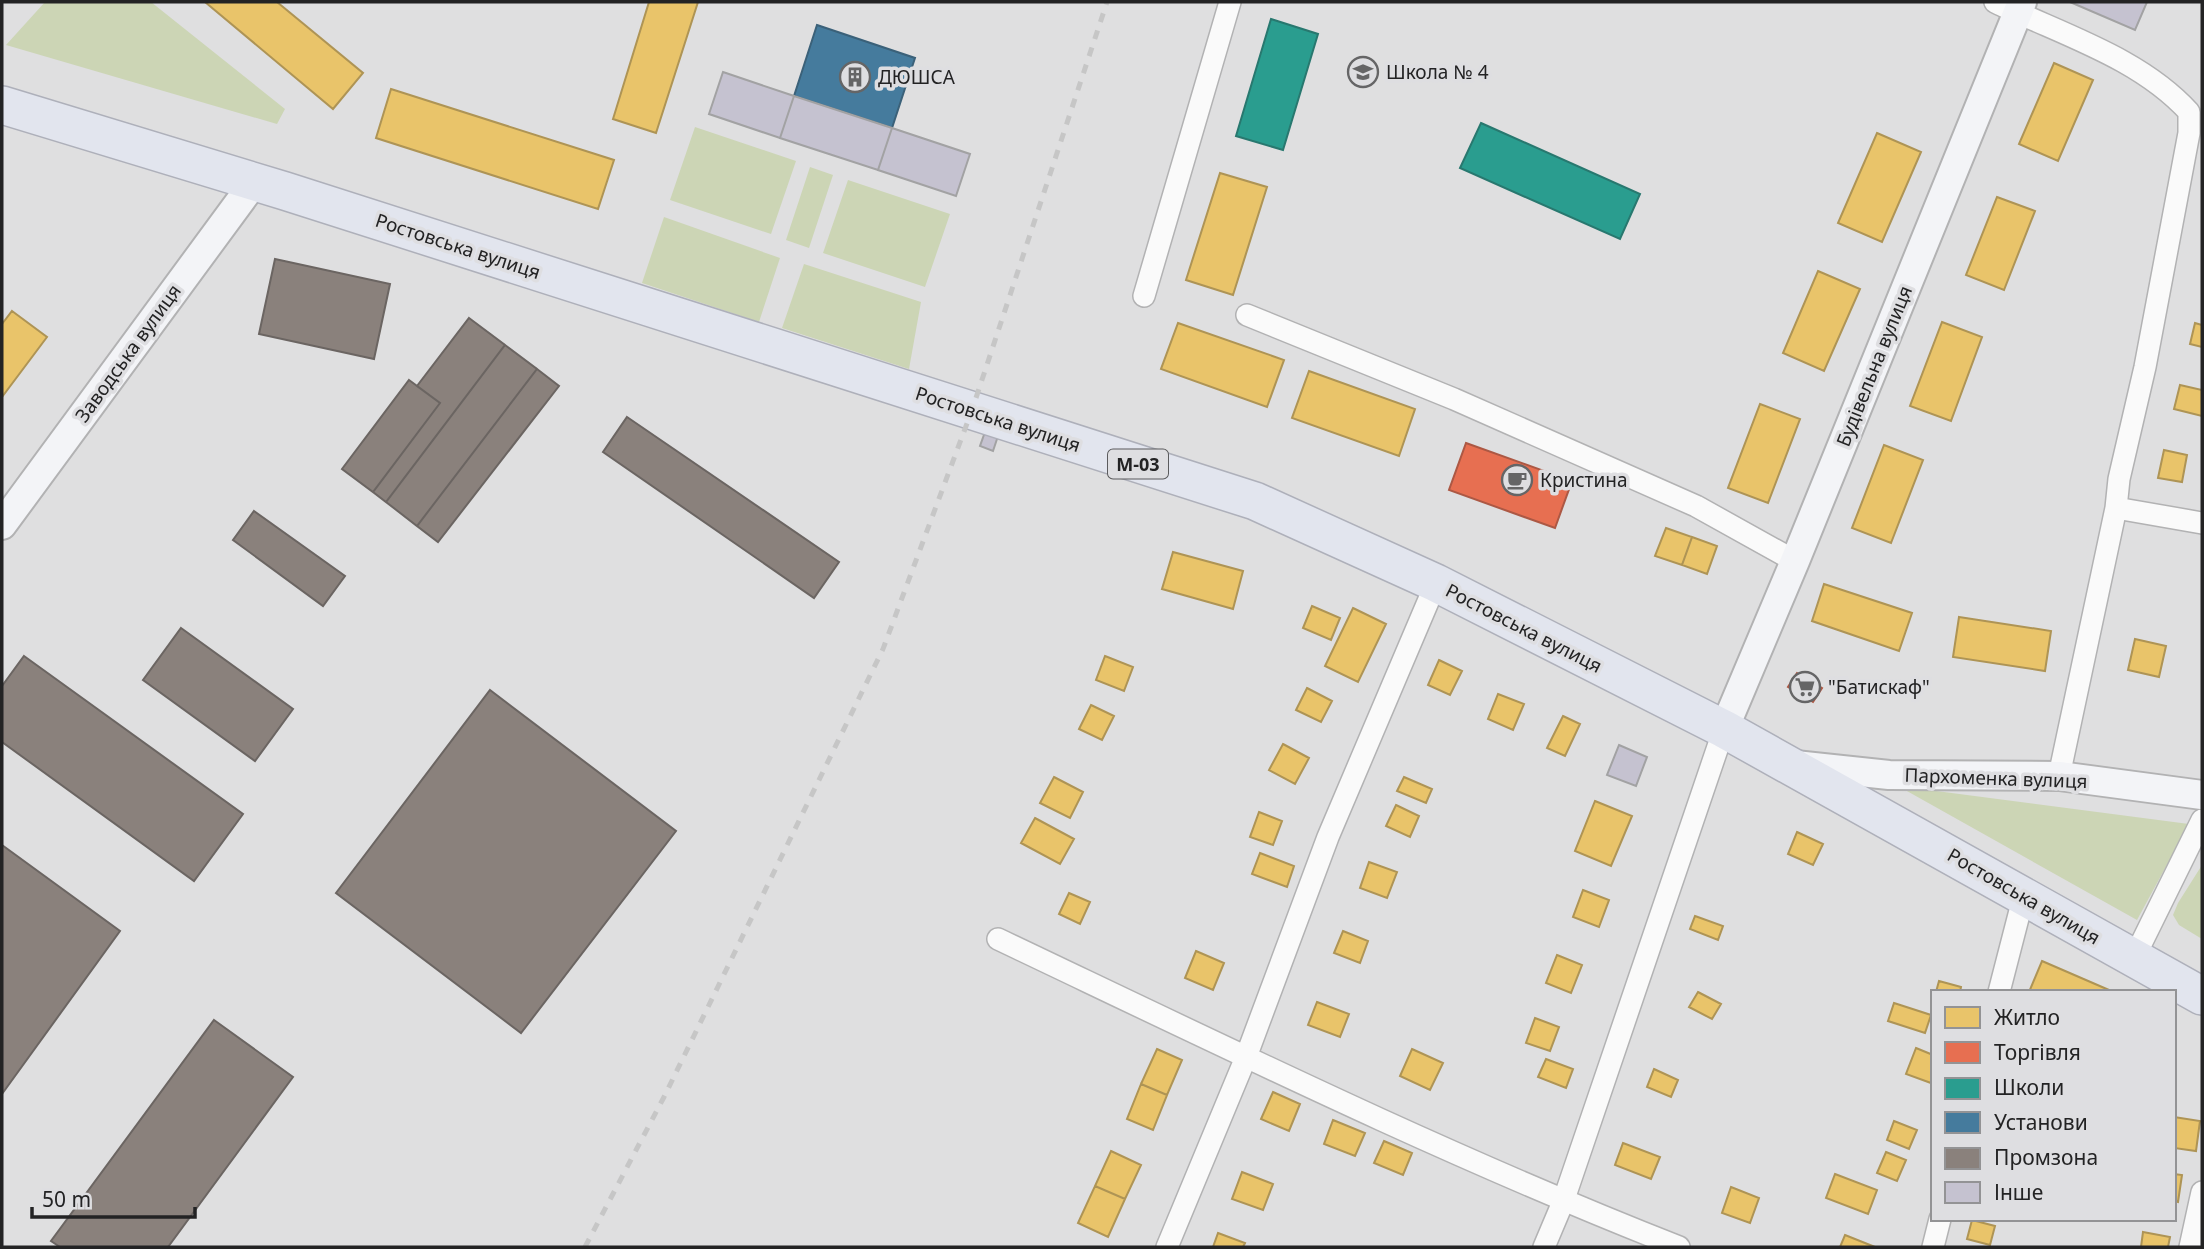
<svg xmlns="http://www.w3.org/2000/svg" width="2204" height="1249" viewBox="0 0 2204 1249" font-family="'Noto Sans',sans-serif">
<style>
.green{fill:#ccd5b5}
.homes{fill:#e9c46a;stroke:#ae9455;stroke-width:2}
.shops{fill:#e76f51;stroke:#ac5844;stroke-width:2}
.schools{fill:#2a9d8f;stroke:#28786f;stroke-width:2}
.public{fill:#457b9d;stroke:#3b6179;stroke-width:2}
.industry{fill:#8a817c;stroke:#6b6562;stroke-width:2}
.building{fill:#c5c2d0;stroke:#a2a2a3;stroke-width:2}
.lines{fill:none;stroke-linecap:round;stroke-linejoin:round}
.street-casing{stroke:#b2b2b3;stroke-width:24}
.secondary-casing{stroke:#b2b2b3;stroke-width:32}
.highway-casing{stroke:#aeb0ba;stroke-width:40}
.street{stroke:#fafafa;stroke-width:21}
.secondary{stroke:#f3f4f7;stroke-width:28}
.highway{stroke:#e2e5ee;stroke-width:37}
.rail{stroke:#c6c6c6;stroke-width:5;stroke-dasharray:9 9;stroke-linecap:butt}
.labels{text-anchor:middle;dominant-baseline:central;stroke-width:7;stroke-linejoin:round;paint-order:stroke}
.shield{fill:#dedee1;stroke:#5b5b5d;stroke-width:2}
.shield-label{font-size:18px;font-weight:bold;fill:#232324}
.poi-label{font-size:19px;fill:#232324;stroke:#dedee1;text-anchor:start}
.street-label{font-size:19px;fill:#232324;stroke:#dedee1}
</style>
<rect width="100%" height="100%" fill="#dfdfe0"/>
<!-- green -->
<path class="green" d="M45,2h106l134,107 -8,15 -271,-79z
M695,127l101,34 -25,73 -101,-34z
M810,167l23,8 -24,73 -23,-8z
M848,180l102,34 -25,73 -102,-34z
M664,217l116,41 -21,64 -117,-39z
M804,264l117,38 -12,67 -127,-41z
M1898,786l291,38 -52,96z
M2202,865v74l-23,-14 -6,-10 5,-12z"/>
<!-- homes -->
<path class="homes" d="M205,2h72l86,71 -30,36z
M649,2h49l-42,131 -43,-14z
M2054,63l39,17 -35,81 -39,-17z
M391,89l223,71 -16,49 -222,-71z
M1877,133l44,19 -39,90 -44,-19z
M1220,173l47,14 -34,108 -47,-15z
M1997,197l38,14 -31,79 -38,-15z
M1818,271l42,18 -36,82 -41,-18z
M12,311l35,26 -45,60v-73z
M1942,322l40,15 -31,84 -41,-15z
M1178,323l106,37 -17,47 -106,-38z
M2195,323l7,2v22l-12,-3z
M1309,371l106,38 -16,47 -107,-38z
M2180,385l22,5v26l-28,-7z
M1760,404l40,15 -32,84 -40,-15z
M1884,445l39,15 -32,83 -39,-15z
M2164,450l23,5 -5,27 -24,-4z
M1666,528l26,9 -10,28 -27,-9z
M1692,537l25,9 -10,28 -25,-9z
M1173,552l70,19 -10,38 -71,-20z
M1824,584l88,29 -13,38 -87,-30z
M1312,606l28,12 -9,22 -28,-12z
M1353,608l33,16 -28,58 -33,-16z
M1959,617l92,14 -6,40 -92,-14z
M2135,639l31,7 -7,31 -31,-7z
M1105,656l28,11 -9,24 -28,-11z
M1439,660l23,11 -12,24 -22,-10z
M1307,688l25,13 -11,21 -25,-12z
M1498,694l26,10 -11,26 -25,-11z
M1091,705l23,11 -12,24 -23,-11z
M1563,716l17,8 -15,32 -18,-8z
M1283,744l26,14 -14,26 -26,-14z
M1054,777l29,15 -13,26 -30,-15z
M1404,777l28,12 -6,14 -29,-12z
M1595,801l37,15 -21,50 -36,-15z
M1396,805l23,11 -9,21 -24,-11z
M1259,812l23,9 -9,24 -23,-8z
M1035,818l39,21 -14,25 -39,-21z
M1797,832l26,12 -10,21 -25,-11z
M1260,853l34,13 -7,21 -35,-13z
M1369,862l28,10 -10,26 -27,-10z
M1583,890l26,10 -10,27 -26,-10z
M1069,893l21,9 -10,22 -21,-10z
M1695,916l28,10 -5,14 -28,-11z
M1343,931l25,10 -8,22 -26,-10z
M1196,951l28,12 -11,27 -28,-12z
M1557,955l25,10 -11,28 -25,-10z
M2042,961l67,29v2h-80z
M1939,981l22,6 -1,5h-24z
M1698,992l23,12 -9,15 -23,-12z
M1317,1002l32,12 -9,23 -32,-12z
M1894,1003l37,12 -6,18 -37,-12z
M1535,1018l24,9 -9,24 -24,-8z
M1916,1048l17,7 -2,28 -25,-9z
M1157,1049l25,11 -15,35 -26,-11z
M1412,1049l31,14 -13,27 -30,-14z
M1546,1059l27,10 -7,19 -28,-11z
M1654,1069l24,11 -7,17 -24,-10z
M1141,1084l26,11 -14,35 -26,-11z
M1273,1092l27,12 -11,27 -28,-12z
M2174,1117l26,4 -4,30 -22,-3z
M1333,1120l32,13 -10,23 -31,-12z
M1894,1121l23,9 -8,19 -22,-9z
M1384,1141l28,12 -9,22 -29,-12z
M1623,1143l37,14 -9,22 -36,-14z
M1111,1151l30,14 -16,34 -30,-13z
M1886,1152l20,8 -9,21 -20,-8z
M1242,1172l31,12 -10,26 -31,-11z
M1835,1174l42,16 -9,24 -42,-16z
M2174,1174l8,1 -4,27 -4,-1z
M1095,1186l30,13 -17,38 -30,-14z
M1731,1187l28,11 -9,25 -28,-10z
M1972,1220l23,6 -5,19 -23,-6z
M2143,1232l27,5 -2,10h-27z
M1218,1233l27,10 -2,4h-30z
M1845,1235l30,12h-35z"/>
<!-- shops -->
<path class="shops" d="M1466,443l106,38 -17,47 -106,-38z
M1797,673l25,15 -9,14 -25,-15z"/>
<!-- schools -->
<path class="schools" d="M1271,19l47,15 -35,116 -47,-14z
M1481,123l159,71 -20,45 -160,-71z"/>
<!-- public -->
<path class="public" d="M817,25l98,33 -23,70 -98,-32z"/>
<!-- industry -->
<path class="industry" d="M275,259l115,25 -16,75 -115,-25z
M469,318l36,27 -119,157 -13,-10 67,-89 -23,-17z
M505,345l32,24 -120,157 -31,-24z
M537,369l22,17 -121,156 -21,-16z
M409,380l31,23 -67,89 -31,-23z
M627,417l212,145 -25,36 -211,-146z
M254,511l91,65 -22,30 -90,-66z
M181,628l112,81 -38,52 -112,-81z
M24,656l219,158 -49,67 -192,-139v-56z
M490,690l186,141 -155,202 -185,-140z
M2,845l118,86 -118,163z
M214,1020l79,57 -125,170h-108l-9,-6z"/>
<!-- building -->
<path class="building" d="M2070,2h77l-12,28z
M723,72l71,24 -14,42 -71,-24z
M794,96l98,32 -14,42 -98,-32z
M892,128l78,26 -14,42 -78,-26z
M985,432l13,4 -5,15 -13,-5z
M1619,745l28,12 -11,29 -29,-11z"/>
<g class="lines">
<!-- street casing -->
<g class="street-casing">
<path id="street" d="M1995,2c65,32 144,55 194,110v21l-44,234 -26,112 -3,29 -57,268
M1144,296l86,-294
M1247,315l207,84 242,107 99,55
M2116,508l86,15
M998,939c225,107 449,217 681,308
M2134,958l68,-138
M1999,992l25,-97
M1167,1247l79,-190 82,-220 108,-254
M1544,1247l19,-45 161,-473
M1933,1247l7,-28
M2190,1247l12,-55"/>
</g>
<!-- secondary casing -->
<g class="secondary-casing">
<path id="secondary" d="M2,525l253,-344
M1724,729l71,-168 227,-559
M1795,765l94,10 170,1 143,19"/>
</g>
<!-- highway casing -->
<g class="highway-casing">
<path id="highway" d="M2,105l283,86 970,310 181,82 288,146 478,267"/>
</g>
<!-- street -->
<use href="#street" class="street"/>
<!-- secondary -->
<use href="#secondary" class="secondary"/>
<!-- highway -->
<use href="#highway" class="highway"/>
<!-- rail -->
<path class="rail" d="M585,1247l79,-150 219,-448 89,-239 135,-408"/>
</g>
<!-- icons -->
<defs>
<g id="school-ring" transform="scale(1.575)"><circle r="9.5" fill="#dedee1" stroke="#656566" stroke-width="1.5"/><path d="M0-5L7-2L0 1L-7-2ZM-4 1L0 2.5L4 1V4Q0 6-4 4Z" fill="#656566"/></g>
<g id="building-ring" transform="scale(1.575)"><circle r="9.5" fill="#dedee1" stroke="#656566" stroke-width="1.5"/><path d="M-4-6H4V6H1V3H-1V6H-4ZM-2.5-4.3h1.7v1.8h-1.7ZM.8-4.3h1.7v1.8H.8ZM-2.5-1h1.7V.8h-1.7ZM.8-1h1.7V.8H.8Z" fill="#656566"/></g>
<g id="cafe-ring" transform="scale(1.575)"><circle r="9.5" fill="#dedee1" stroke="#656566" stroke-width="1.5"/><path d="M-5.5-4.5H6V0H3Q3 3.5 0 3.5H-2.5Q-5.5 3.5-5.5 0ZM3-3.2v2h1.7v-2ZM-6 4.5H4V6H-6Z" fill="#656566"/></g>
<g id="supermarket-ring" transform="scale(1.575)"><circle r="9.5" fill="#dedee1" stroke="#656566" stroke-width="1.5"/><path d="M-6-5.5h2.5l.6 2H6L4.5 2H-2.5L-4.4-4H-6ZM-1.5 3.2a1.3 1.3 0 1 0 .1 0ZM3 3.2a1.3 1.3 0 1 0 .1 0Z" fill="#656566"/></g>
</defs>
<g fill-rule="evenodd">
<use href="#school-ring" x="1363" y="72"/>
<use href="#building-ring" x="855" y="77"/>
<use href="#cafe-ring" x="1517" y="480"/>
<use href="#supermarket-ring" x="1805" y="687"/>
</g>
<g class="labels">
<!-- shield labels -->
<rect class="shield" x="1108" y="449.5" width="60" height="29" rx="5"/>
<g class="shield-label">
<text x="1138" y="464">М-03</text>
</g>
<!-- poi labels -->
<g class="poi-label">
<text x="1386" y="72">Школа № 4</text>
<text x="878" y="77">ДЮШСА</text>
<text x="1540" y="480">Кристина</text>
<text x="1828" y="687">"Батискаф"</text>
</g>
<!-- street labels -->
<g class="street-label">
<text transform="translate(458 246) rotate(18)">Ростовська вулиця</text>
<text transform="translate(128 353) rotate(-54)">Заводська вулиця</text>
<text transform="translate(1874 366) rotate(-68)">Будівельна вулиця</text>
<text transform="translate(998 419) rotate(18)">Ростовська вулиця</text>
<text transform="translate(1524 628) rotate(27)">Ростовська вулиця</text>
<text transform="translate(1996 778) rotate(2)">Пархоменка вулиця</text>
<text transform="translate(2024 896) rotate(30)">Ростовська вулиця</text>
</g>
</g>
<!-- border -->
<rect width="2204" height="1249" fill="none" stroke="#232324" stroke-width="7"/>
<!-- legend -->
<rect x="1931" y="990" width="245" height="231" fill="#dedee1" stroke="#939395" stroke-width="2"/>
<rect x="1945" y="1007" width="35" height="21" fill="#e9c46a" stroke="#939395" stroke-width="2"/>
<text x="1994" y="1025" font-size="21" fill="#232324">Житло</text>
<rect x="1945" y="1042" width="35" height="21" fill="#e76f51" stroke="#939395" stroke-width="2"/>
<text x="1994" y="1060" font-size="21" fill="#232324">Торгівля</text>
<rect x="1945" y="1078" width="35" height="21" fill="#2a9d8f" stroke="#939395" stroke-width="2"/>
<text x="1994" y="1095" font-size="21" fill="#232324">Школи</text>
<rect x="1945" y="1112" width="35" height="21" fill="#457b9d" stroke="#939395" stroke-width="2"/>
<text x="1994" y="1130" font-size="21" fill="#232324">Установи</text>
<rect x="1945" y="1148" width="35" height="21" fill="#8a817c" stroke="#939395" stroke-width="2"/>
<text x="1994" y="1165" font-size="21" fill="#232324">Промзона</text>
<rect x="1945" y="1182" width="35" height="21" fill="#c5c2d0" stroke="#939395" stroke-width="2"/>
<text x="1994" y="1200" font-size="21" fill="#232324">Інше</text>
<!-- scale -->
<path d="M32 1207v10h163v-10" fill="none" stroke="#232324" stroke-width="3.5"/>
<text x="42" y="1207" font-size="21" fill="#232324" stroke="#dedee1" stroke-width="5" paint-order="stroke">50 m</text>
</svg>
